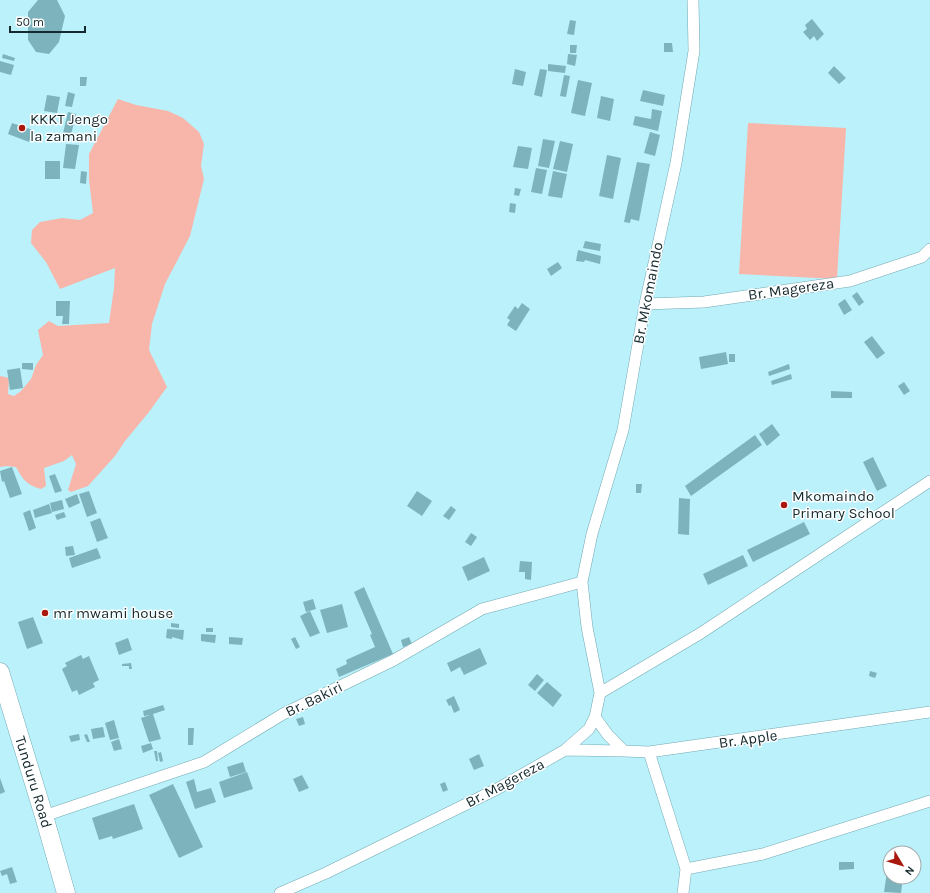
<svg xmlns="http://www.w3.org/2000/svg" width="930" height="893" viewBox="0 0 930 893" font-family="Karla,sans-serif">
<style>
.green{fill:#f8b6aa}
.building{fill:#7db3bd}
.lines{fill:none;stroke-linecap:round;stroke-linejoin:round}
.minor-casing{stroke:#73a9b2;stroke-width:12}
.trunk-casing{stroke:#73a9b2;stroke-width:19}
.minor{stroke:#fff;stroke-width:11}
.trunk{stroke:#fff;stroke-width:18}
.poi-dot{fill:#aa190e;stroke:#fff;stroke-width:1.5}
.labels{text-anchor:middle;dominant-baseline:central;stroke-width:3;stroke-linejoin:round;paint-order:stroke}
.poi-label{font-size:15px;fill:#142a2e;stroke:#fff;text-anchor:start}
.street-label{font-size:15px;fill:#142a2e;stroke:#fff}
</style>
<rect width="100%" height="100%" fill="#baf1fb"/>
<!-- green -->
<path class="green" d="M118,99l18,6 32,6 15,7 16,14 5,12 -3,22 3,13 -14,57 -25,48 -13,40 -3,26 18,37 -18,25 -24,29 -10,15 -27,30 -17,6 -3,-2 8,-26 -4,-9 -8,6 -20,7 2,18 -5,3c-14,-4 -18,-9 -25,-22l-10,-1 -6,1v-91l9,2 -1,16 6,2 7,-5 10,-12 5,-14 7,-10 -5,-25 11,-9 9,5 51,-3 5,-35 1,-20 -55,21 -14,-27 -15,-19 1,-13 8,-8 22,-4 18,2 13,-7 -4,-33v-26z
M748,123l98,5 -9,151 -98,-5z"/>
<!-- building -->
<path class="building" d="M38,0h19l8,16 -6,26 -10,12 -13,-2 -8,-12v-28z
M812,19l12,15 -7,7 -3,-5 -4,4 -7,-8 4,-3 -2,-4z
M570,20l6,1 -2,14 -7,-1z
M664,43h8l1,9h-9z
M570,45h7l-1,8h-6z
M3,54l12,4 -1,3 -12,-3z
M568,54l9,1 -2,11 -8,-2z
M0,61l14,4 -3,10 -11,-3z
M548,64l18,2 -1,7 -17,-2z
M834,66l12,12 -7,6 -11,-11z
M515,69l11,3 -3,14 -11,-2z
M540,69l7,1 -5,27 -8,-2z
M564,75l6,1 -4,21 -6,-1z
M80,77h7l-1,9h-6z
M578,80l14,3 -7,33 -14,-3z
M643,90l22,5 -2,11 -23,-5z
M68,92l7,2 -3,13 -7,-1z
M47,95l13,2 -3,16 -13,-2z
M601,96l13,3 -4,22 -13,-3z
M652,109l10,2 -4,20 -25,-6 2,-9 16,3z
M68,112l8,2 -5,21 -8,-2z
M12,123l21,7 -4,12 -21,-8z
M650,132l10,3 -5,21 -11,-3z
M543,139l12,2 -6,27 -11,-2z
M560,141l13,3 -6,28 -14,-3z
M66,144l13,1 -4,24 -12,-1z
M518,146l14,2 -4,21 -15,-2z
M607,155l14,3 -8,41 -14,-3z
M45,161h15v18h-15z
M637,162l13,2 -11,57 -8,-2 -1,4 -6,-1z
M536,168l11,2 -5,24 -11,-2z
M81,171l6,1 -1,12 -6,-1z
M553,171l14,3 -5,24 -14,-2z
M515,188l6,1 -2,7 -5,-1z
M510,203l6,1 -1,9 -6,-1z
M585,241l16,3 -1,7 -17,-3z
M578,250l23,6 -1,8 -15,-4 -1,2 -8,-1z
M558,262l4,6 -11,8 -4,-7z
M857,292l7,10 -5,4 -7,-10z
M845,299l7,11 -8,5 -6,-11z
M56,301h14l-1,23h-7l1,-8h-7z
M522,303l8,6 -14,22 -9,-6 3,-5 -3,-2 8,-12 3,3z
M872,336l13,17 -8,6 -13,-17z
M726,352l2,12 -27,5 -2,-12z
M729,354h6v8h-6z
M22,363h11v7l-11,-1z
M789,364l1,5 -21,7 -1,-4z
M20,368l3,20 -13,2 -3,-20z
M791,374l1,5 -20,6 -1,-4z
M904,382l6,9 -6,4 -6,-9z
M831,391l21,1v6h-21z
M772,424l8,11 -13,11 -8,-12z
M755,435l7,10 -71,51 -6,-10z
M873,457l14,29 -10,5 -14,-29z
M12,467l10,27 -12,4 -6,-17 -2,1 -2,-11z
M55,474l7,17 -7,2 -6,-17z
M636,484h6l-1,9h-5z
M89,491l8,22 -10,4 -8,-23z
M417,491l15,10 -10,15 -15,-10z
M77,494l3,9 -11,5 -4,-9z
M679,498l11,1 -1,36 -11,-1z
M62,500l2,9 -12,3 -2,-9z
M49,504l3,9 -17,5 -2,-8z
M451,506l5,4 -7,10 -6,-4z
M30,510l6,18 -7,3 -6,-18z
M64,512l2,5 -9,3 -2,-5z
M100,518l8,20 -11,4 -7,-20z
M804,522l6,12 -57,28 -6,-12z
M471,533l6,4 -6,9 -6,-4z
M73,546l2,9 -9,1 -1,-9z
M97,548l4,10 -29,10 -3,-10z
M743,555l5,11 -40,19 -5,-11z
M484,557l6,14 -22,10 -6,-14z
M520,561l12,1 -1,18 -6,-1v-7h-6z
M364,587l29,67 -54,23 -3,-8 11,-5 -1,-4 29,-13 -5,-12 2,-1 -18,-42z
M313,599l3,10 -10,3 -3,-10z
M342,604l6,23 -21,6 -7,-23z
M47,610l2,1v2l-7,3v-5z
M310,611l10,22 -10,4 -10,-21z
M33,617l10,26 -16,6 -9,-27z
M171,623l8,1v4l-8,-1z
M206,628h7v4h-7z
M167,629l17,1 -1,10 -11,-3v2l-6,-1z
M201,634l15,1 -1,8 -14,-2z
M229,637l14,1 -1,7 -13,-1z
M295,637l5,10 -4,2 -5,-10z
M409,637l3,7 -9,3 -2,-7z
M128,638l4,12 -13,5 -4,-12z
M480,648l7,16 -23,11 -4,-8 -9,5 -4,-9z
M81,655l2,4 6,-3 10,24 -6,3 2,4 -16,8 -2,-5 -5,2 -10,-23 5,-3 -2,-3z
M131,663l1,6h-3v-3h-7v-2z
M870,671l7,2 -2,5 -6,-2z
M537,674l7,6 -9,11 -7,-6z
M547,682l15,13 -9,12 -16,-14z
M454,696l6,14 -6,3 -3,-8 -2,1 -3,-6z
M163,705l2,5 -12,4 8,25 -12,3 -8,-24 9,-3 -6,1 -1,-5z
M303,717l2,7 -6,2 -3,-7z
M114,720l5,18 -9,2 -5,-17z
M103,727l2,10 -12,2 -2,-10z
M188,728h6l-1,17h-5z
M79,734l1,6 -9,2 -2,-6z
M87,734l3,8h-3l-3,-7z
M119,739l3,10 -8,2 -3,-9z
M151,743l2,6 -10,4 -2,-7z
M154,751h3l1,10h-2z
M161,752l2,9 -3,1 -2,-9z
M479,754l5,12 -10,4 -5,-11z
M243,762l3,10 -16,5 -3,-10z
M247,772l6,17 -29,9 -5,-16z
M302,775l7,13 -10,4 -6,-13z
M0,778l5,14 -5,2z
M194,779l3,13 14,-4 5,14 -21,7 -9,-27z
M445,782l3,8 -5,2 -3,-8z
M173,784l30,63 -24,11 -30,-63z
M134,804l9,25 -30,10 -1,-3 -13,4 -7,-22z
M839,862h15v7l-15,1z
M12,867l5,15 -7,2 -3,-10 -5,2 -2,-5z
M887,872l3,1v4h13l-2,16 -17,-1z"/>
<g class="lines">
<!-- minor casing -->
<g class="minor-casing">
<path id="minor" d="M645,304l59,-2 146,-21 72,-24 8,-8
M600,693l101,-60 229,-152
M595,717l13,18 16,16
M565,750l59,1 25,1 281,-40
M649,752l37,117 -3,24
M44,816l160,-54 79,-48 111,-54 88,-51 100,-27
M686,869l77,-15 167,-53
M280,893l46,-20 171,-84 68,-39 24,-21 6,-12 5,-24 -13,-66 -5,-45 10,-48 31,-104 22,-126 31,-141 18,-112 -1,-51"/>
</g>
<!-- trunk casing -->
<g class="trunk-casing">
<g id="trunk">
<path id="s1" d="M0,672l44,144 22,77"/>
</g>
</g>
<!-- minor -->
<use href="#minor" class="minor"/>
<!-- trunk -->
<use href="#trunk" class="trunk"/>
</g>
<!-- markers -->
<g class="poi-dot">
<circle cx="22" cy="128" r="4"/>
<circle cx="784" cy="505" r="4"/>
<circle cx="45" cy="613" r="4"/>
</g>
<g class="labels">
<!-- poi labels -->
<g class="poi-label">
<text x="30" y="119">KKKT Jengo<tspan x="30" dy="17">la zamani</tspan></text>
<text x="792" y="496">Mkomaindo<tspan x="792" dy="17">Primary School</tspan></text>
<text x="53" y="613">mr mwami house</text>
</g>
<!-- street labels -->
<g class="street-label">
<text transform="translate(791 289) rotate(-8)">Br. Magereza</text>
<text transform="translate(648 293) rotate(-79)">Br. Mkomaindo</text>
<text transform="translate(314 699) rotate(-26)">Br. Bakiri</text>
<text transform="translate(748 739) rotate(-8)">Br. Apple</text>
<text stroke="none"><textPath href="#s1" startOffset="115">Tunduru Road</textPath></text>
<text transform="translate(505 783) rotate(-28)">Br. Magereza</text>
</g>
</g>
<!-- north arrow -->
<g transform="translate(902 865) rotate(128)"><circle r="19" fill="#ffffff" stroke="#a1aaab"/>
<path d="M0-3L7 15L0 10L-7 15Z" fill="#aa190e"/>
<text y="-6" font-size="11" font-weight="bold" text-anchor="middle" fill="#142a2e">N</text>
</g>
<!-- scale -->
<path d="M10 26v6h75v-6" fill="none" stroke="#142a2e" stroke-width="2"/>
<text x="16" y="26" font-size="12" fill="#142a2e" stroke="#ffffff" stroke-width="3" paint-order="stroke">50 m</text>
</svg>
